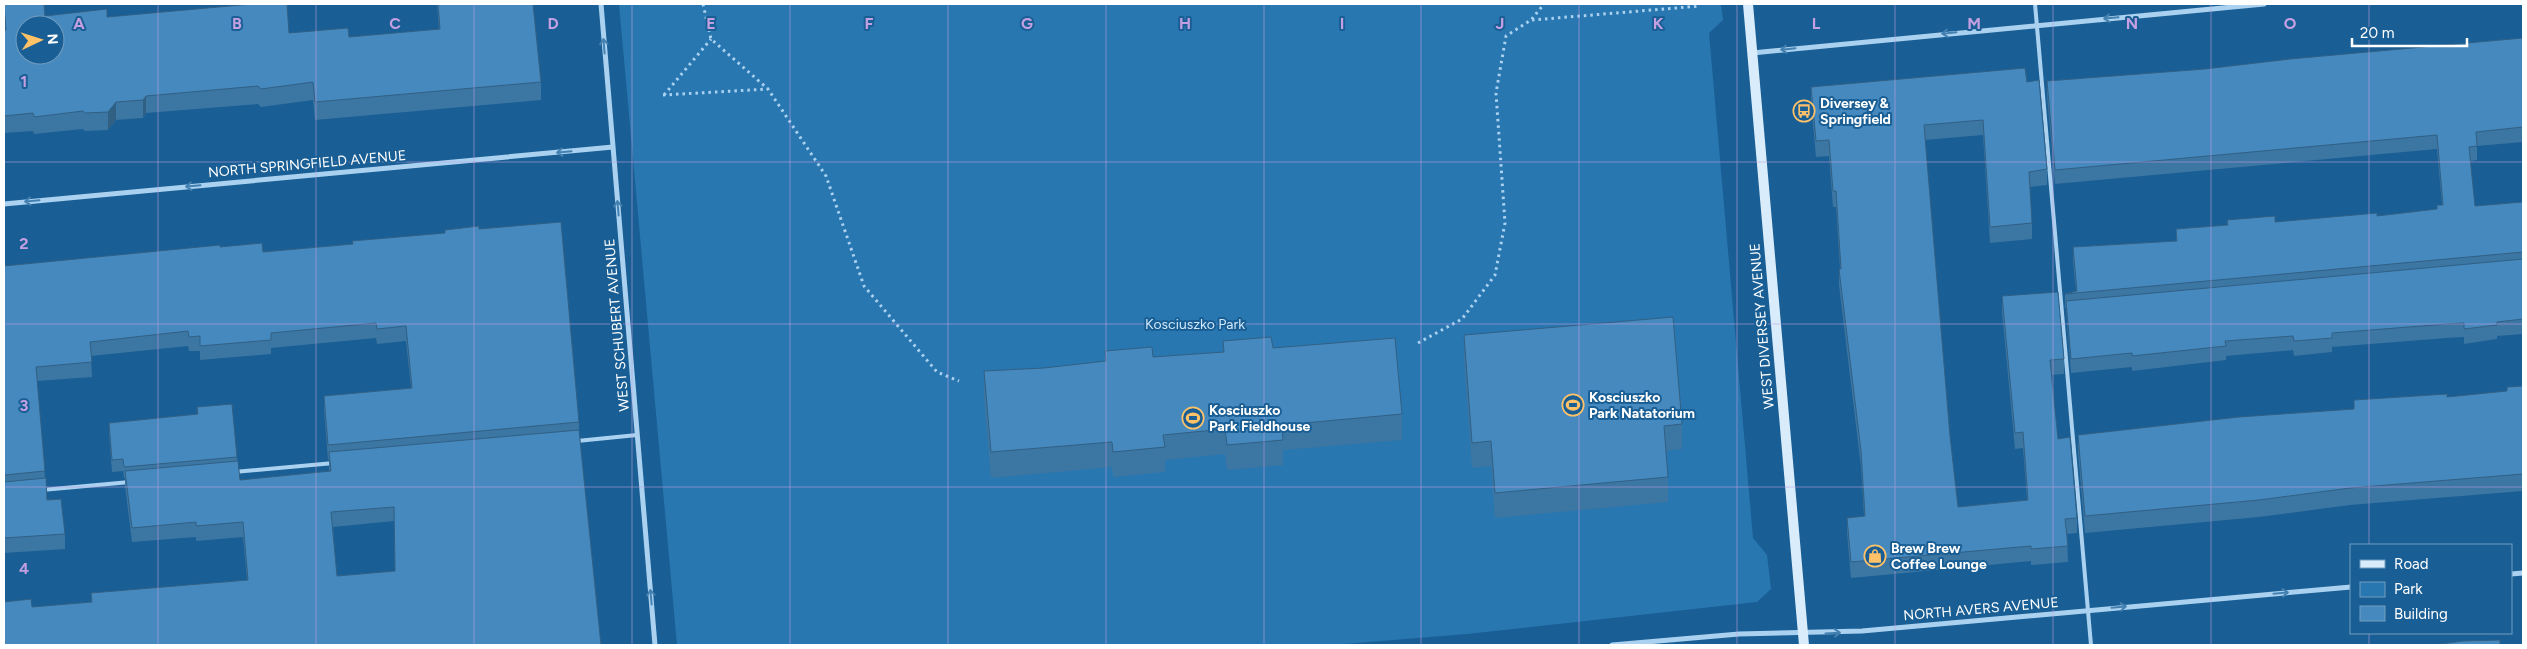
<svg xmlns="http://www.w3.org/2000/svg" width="2527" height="649" viewBox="0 0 2527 649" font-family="Figtree,sans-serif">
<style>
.green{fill:#2977b1}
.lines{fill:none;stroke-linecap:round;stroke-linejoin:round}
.path{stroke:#aad2f0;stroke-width:3;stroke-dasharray:2.5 4;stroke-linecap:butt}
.lane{stroke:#aad2f0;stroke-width:4}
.street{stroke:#aad2f0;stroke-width:5}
.secondary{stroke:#d8ecfb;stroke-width:10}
.wall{fill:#3c76a3;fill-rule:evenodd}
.shaded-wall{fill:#316085}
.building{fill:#4689be;stroke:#316085;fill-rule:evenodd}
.oneway{stroke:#4481b0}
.grid{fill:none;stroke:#c4a0e2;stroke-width:1;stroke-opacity:0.55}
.labels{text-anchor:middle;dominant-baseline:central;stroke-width:4;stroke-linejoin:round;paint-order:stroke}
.poi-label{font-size:14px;font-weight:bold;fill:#fff;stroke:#195e94;text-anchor:start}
.street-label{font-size:14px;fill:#fff;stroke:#195e94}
.park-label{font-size:14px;fill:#d1e9fb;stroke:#195e94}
.grid-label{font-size:16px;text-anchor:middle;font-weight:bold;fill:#c4a0e2;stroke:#195e94;stroke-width:4;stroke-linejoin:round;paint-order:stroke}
</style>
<rect width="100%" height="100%" fill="#195e94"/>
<!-- green -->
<path class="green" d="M619,4h1102l2,16 -14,13 44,505 14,17 4,34 -14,13 -290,32 -135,11h-655z"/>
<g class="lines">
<!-- path -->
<path class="path" d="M703,4l8,35 57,50 58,87 38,110 73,86 22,9
M1532,20l168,-14
M663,95l105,-6
M664,95l47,-56
M1418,343l44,-24 33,-44 10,-52 -9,-130 10,-57 25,-16 13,-16"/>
<!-- lane -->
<path class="lane" d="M2035,4l56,641
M577,441l60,-6
M234,472l100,-9
M42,490l88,-8"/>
<!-- street -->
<path class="street" d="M601,4l54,641
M1752,53l512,-49
M4,204l609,-57
M2511,574l12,-1
M1612,645l127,-11 123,-3 489,-44"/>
<!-- secondary -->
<path class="secondary" d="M1748,4l56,641"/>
</g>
<!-- wall -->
<path class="wall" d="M4,4l41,12 62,1 182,16 60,4 90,-8 -2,-25h96l8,78v18l-226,20 -2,-20 -52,7 -3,-3 -112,9 -3,5 -27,2 -8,10 -23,1 -2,-2 -49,5 -1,-3 -29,2z
M2523,38v104l-46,4v14l-7,1 5,45 48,-4v132l-26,2v3l-33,5v-7l-17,1 -115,9v5l-38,4 -1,-6 -67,6v4l-94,11v-4l-61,6 -5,-65h-1v-14l11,-3 -3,-30v-14l103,-6v-12l51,-4v-5l48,2 102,-6 60,-7 5,-4 -5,-56 -382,35 -8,-89v-14l158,-12z
M2027,82l20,87v16l-17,2 2,36v16l-42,4 -7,-108 -58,5 25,296 8,71 69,-7 -4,-52 -8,1 -13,-137v-16l62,63v15l-13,1 7,64 19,79v15l-10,1 1,28 -37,3v-4l-180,17 -4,-45v-15l17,-2 -3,-49 -22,-182v-16h1l-4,-62h-3l-4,-51 -13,1 -5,-54v-16z
M479,229l100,193v8l22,215 -569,-38 59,-5v-9l156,-13 -4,-43 -47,4v-4l-64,5 -7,-56v-8h-1l-1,-7 -11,1 -3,-38v-11l88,-9v-7l40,50 3,23 89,-9v-12l-1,1 -4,-50v-14l87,-8 -5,-47 -29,3 -1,-6 -105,10v6l-71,6v-9h-11l-1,-5 -97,10 1,21 -55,4 8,97 2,22 18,34v15l-61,4v-287l216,-19 43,5 89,-8zM394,521l1,50 -58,5 -4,-49z
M1464,335l218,89v25l-16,2 2,26v25l-173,16 -4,-52 -19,2 -8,-108z
M1223,341l50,7 129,66v26l-119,10v15l-56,5 -2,-16 -60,6v12l-52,5 -1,-10 -121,11 -7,-81v-26l60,-3 61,-7v-10l48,6 70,-5z
M2523,386v105l-173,14 -91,12 -174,16 -7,-81v-17l276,-26v-9l93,-3 60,-6z"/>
<!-- shaded-wall -->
<path class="shaded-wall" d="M146,96v17l-3,5v-18z
M116,102v18l-8,10v-18z"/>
<!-- building -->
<path class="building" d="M4,4h40l1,12 62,-7v8l145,-13h35l2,29 59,-5 1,9 91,-8 -2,-25h95l8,78 -226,20 -2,-20 -52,7 -3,-3 -112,10 -3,4 -27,2 -8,10 -23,1 -2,-2 -49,6 -1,-4 -29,3v-86h2zM25,25h30v30h-30z
M2523,38v89l-47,5 1,14 -8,1 6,59 48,-4v50l-458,42 12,-3 -4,-44 104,-6 -1,-12 52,-4 -1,-5 48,-4v6l102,-9v3l60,-7v-4h6l-6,-70 -382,35 -8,-89 158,-12 85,-10z
M2025,68l2,14 12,-2 8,89 -18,3 3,51 -42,4 -7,-107 -59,5 26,311 8,71 70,-7 -5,-68 -8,1 -13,-137 56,-4 6,67 -14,1 8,79 12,-2 7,81 -12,1 3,27 -37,3v-3l-180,16 -4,-44 18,-2 -4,-65 -22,-182h2l-5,-78h-3l-4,-51 -13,1 -5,-54z
M561,222l18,200 -251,23 -4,-49 88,-8 -6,-62 -29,3 -1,-6 -105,10v7l-71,6v-10l-11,1 -1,-6 -98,11 2,20 -56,5 9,104 -41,4v-209l216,-21v2l42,-4 1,9 90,-8 -1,-3 93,-8v-3l34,-4v3z
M2523,259v60l-26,3v3l-33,4v-6l-17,1 -115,9v5l-38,3 -1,-5 -68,5 1,5 -94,10v-3l-61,6 -5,-58z
M1673,317l9,107 -18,2 4,51 -173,16 -4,-52 -19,2 -8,-108z
M1271,337l2,11 122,-10 7,76 -120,11 1,15 -56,5 -2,-16 -62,6 2,12 -52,5 -1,-10 -121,10 -7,-81 60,-3 62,-7 -1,-10 47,-4 1,10 71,-5 -1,-11z
M2523,386v88l-173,14 -91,12 -174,16 -7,-81 161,-18 115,-8v-9l93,-6v3l60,-6v-4z
M232,404l5,53 -113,10 -1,-8 -11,1 -3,-37 89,-9 -1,-7z
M579,430l22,215h-597v-43l27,-3 1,8 60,-5 -1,-9 157,-13 -5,-58 -47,4v-4l-64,6 -7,-57 113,-10 2,19 91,-9 -2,-19zM394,507l1,64 -58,5 -6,-64z
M46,478l1,22 14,-1 4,35 -61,4v-56z
M2500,640v5h-66l29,-4z
M2523,644v1h-16z"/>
<!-- one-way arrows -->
<defs><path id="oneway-shaft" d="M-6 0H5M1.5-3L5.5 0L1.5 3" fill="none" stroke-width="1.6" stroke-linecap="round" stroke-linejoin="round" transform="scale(1.25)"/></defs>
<g class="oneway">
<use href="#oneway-shaft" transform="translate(2111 18) rotate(175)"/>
<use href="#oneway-shaft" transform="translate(1949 33) rotate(174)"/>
<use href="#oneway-shaft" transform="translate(604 46) rotate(-95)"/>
<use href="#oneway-shaft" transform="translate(1788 49) rotate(174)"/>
<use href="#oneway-shaft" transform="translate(564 152) rotate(175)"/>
<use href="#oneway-shaft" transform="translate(193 186) rotate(175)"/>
<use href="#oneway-shaft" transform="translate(32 201) rotate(175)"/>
<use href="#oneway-shaft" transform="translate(618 208) rotate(-95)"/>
<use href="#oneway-shaft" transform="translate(2281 593) rotate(-5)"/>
<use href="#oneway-shaft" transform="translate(651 597) rotate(-95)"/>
<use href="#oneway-shaft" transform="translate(2119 607) rotate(-5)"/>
<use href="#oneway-shaft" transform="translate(1833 633) rotate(-3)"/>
</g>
<!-- grid -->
<path class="grid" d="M158,4v641M316,4v641M474,4v641M632,4v641M790,4v641M948,4v641M1106,4v641M1264,4v641M1421,4v641M1579,4v641M1737,4v641M1895,4v641M2053,4v641M2211,4v641M2369,4v541M4,162h2519M4,324h2519M4,487h2519M2369,633v12"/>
<!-- icons -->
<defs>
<g id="bus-ring" transform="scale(1.125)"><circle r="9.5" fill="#195e94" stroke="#ffc269" stroke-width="1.5"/><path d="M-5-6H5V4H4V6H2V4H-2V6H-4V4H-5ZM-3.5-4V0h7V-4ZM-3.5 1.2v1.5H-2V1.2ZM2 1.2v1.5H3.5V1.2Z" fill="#ffc269"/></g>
<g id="stadium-ring" transform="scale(1.125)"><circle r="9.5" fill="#195e94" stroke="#ffc269" stroke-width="1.5"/><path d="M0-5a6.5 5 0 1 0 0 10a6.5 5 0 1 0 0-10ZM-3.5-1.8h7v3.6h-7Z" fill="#ffc269"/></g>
<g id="shop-ring" transform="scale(1.125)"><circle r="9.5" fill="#195e94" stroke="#ffc269" stroke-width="1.5"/><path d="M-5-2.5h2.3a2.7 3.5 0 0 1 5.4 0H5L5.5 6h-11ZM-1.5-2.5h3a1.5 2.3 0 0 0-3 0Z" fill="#ffc269"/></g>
</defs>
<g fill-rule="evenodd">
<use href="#bus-ring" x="1804" y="111"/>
<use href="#stadium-ring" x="1573" y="405"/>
<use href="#stadium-ring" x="1193" y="418"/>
<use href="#shop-ring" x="1875" y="556"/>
</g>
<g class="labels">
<!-- poi labels -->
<g class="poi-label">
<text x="1820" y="103">Diversey &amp;<tspan x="1820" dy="16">Springfield</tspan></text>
<text x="1589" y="397">Kosciuszko<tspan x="1589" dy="16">Park Natatorium</tspan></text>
<text x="1209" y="410">Kosciuszko<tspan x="1209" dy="16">Park Fieldhouse</tspan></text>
<text x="1891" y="548">Brew Brew<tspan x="1891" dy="16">Coffee Lounge</tspan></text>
</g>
<!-- street labels -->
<g class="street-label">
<text transform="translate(307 164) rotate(-5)">NORTH SPRINGFIELD AVENUE</text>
<text transform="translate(617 325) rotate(-95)">WEST SCHUBERT AVENUE</text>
<text transform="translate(1762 326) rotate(-95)">WEST DIVERSEY AVENUE</text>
<text transform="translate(1981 609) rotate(-5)">NORTH AVERS AVENUE</text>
</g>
<!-- park labels -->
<g class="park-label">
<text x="1195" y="324">Kosciuszko Park</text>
</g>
</g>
<g class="grid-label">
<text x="79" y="29">A</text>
<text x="237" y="29">B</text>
<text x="395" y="29">C</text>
<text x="553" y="29">D</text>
<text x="711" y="29">E</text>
<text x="869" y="29">F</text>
<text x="1027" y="29">G</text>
<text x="1185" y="29">H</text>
<text x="1342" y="29">I</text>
<text x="1500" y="29">J</text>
<text x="1658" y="29">K</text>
<text x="1816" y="29">L</text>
<text x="1974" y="29">M</text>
<text x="2132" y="29">N</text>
<text x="2290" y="29">O</text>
<text x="24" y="87">1</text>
<text x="24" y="249">2</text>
<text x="24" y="411">3</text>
<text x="24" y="574">4</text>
</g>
<!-- border -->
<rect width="2527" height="649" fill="none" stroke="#ffffff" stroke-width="10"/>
<!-- legend -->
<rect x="2350" y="544" width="162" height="90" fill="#195e94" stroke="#759ebf"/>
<rect x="2360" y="560" width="25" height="8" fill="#d8ecfb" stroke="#759ebf"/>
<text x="2394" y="569" font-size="15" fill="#ffffff">Road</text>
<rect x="2360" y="582" width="25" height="15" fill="#2977b1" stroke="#759ebf"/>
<text x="2394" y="594" font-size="15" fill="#ffffff">Park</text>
<rect x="2360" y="606" width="25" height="15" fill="#4689be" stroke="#759ebf"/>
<text x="2394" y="619" font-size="15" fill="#ffffff">Building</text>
<!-- north arrow -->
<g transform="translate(40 40) rotate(86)"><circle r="24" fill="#195e94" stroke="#759ebf"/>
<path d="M0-4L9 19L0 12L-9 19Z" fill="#ffc269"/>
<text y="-8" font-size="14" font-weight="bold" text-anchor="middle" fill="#ffffff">N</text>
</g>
<!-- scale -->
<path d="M2352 38v8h115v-8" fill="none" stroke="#ffffff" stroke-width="2.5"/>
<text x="2360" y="38" font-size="15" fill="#ffffff" stroke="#195e94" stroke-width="4" paint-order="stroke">20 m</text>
</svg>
